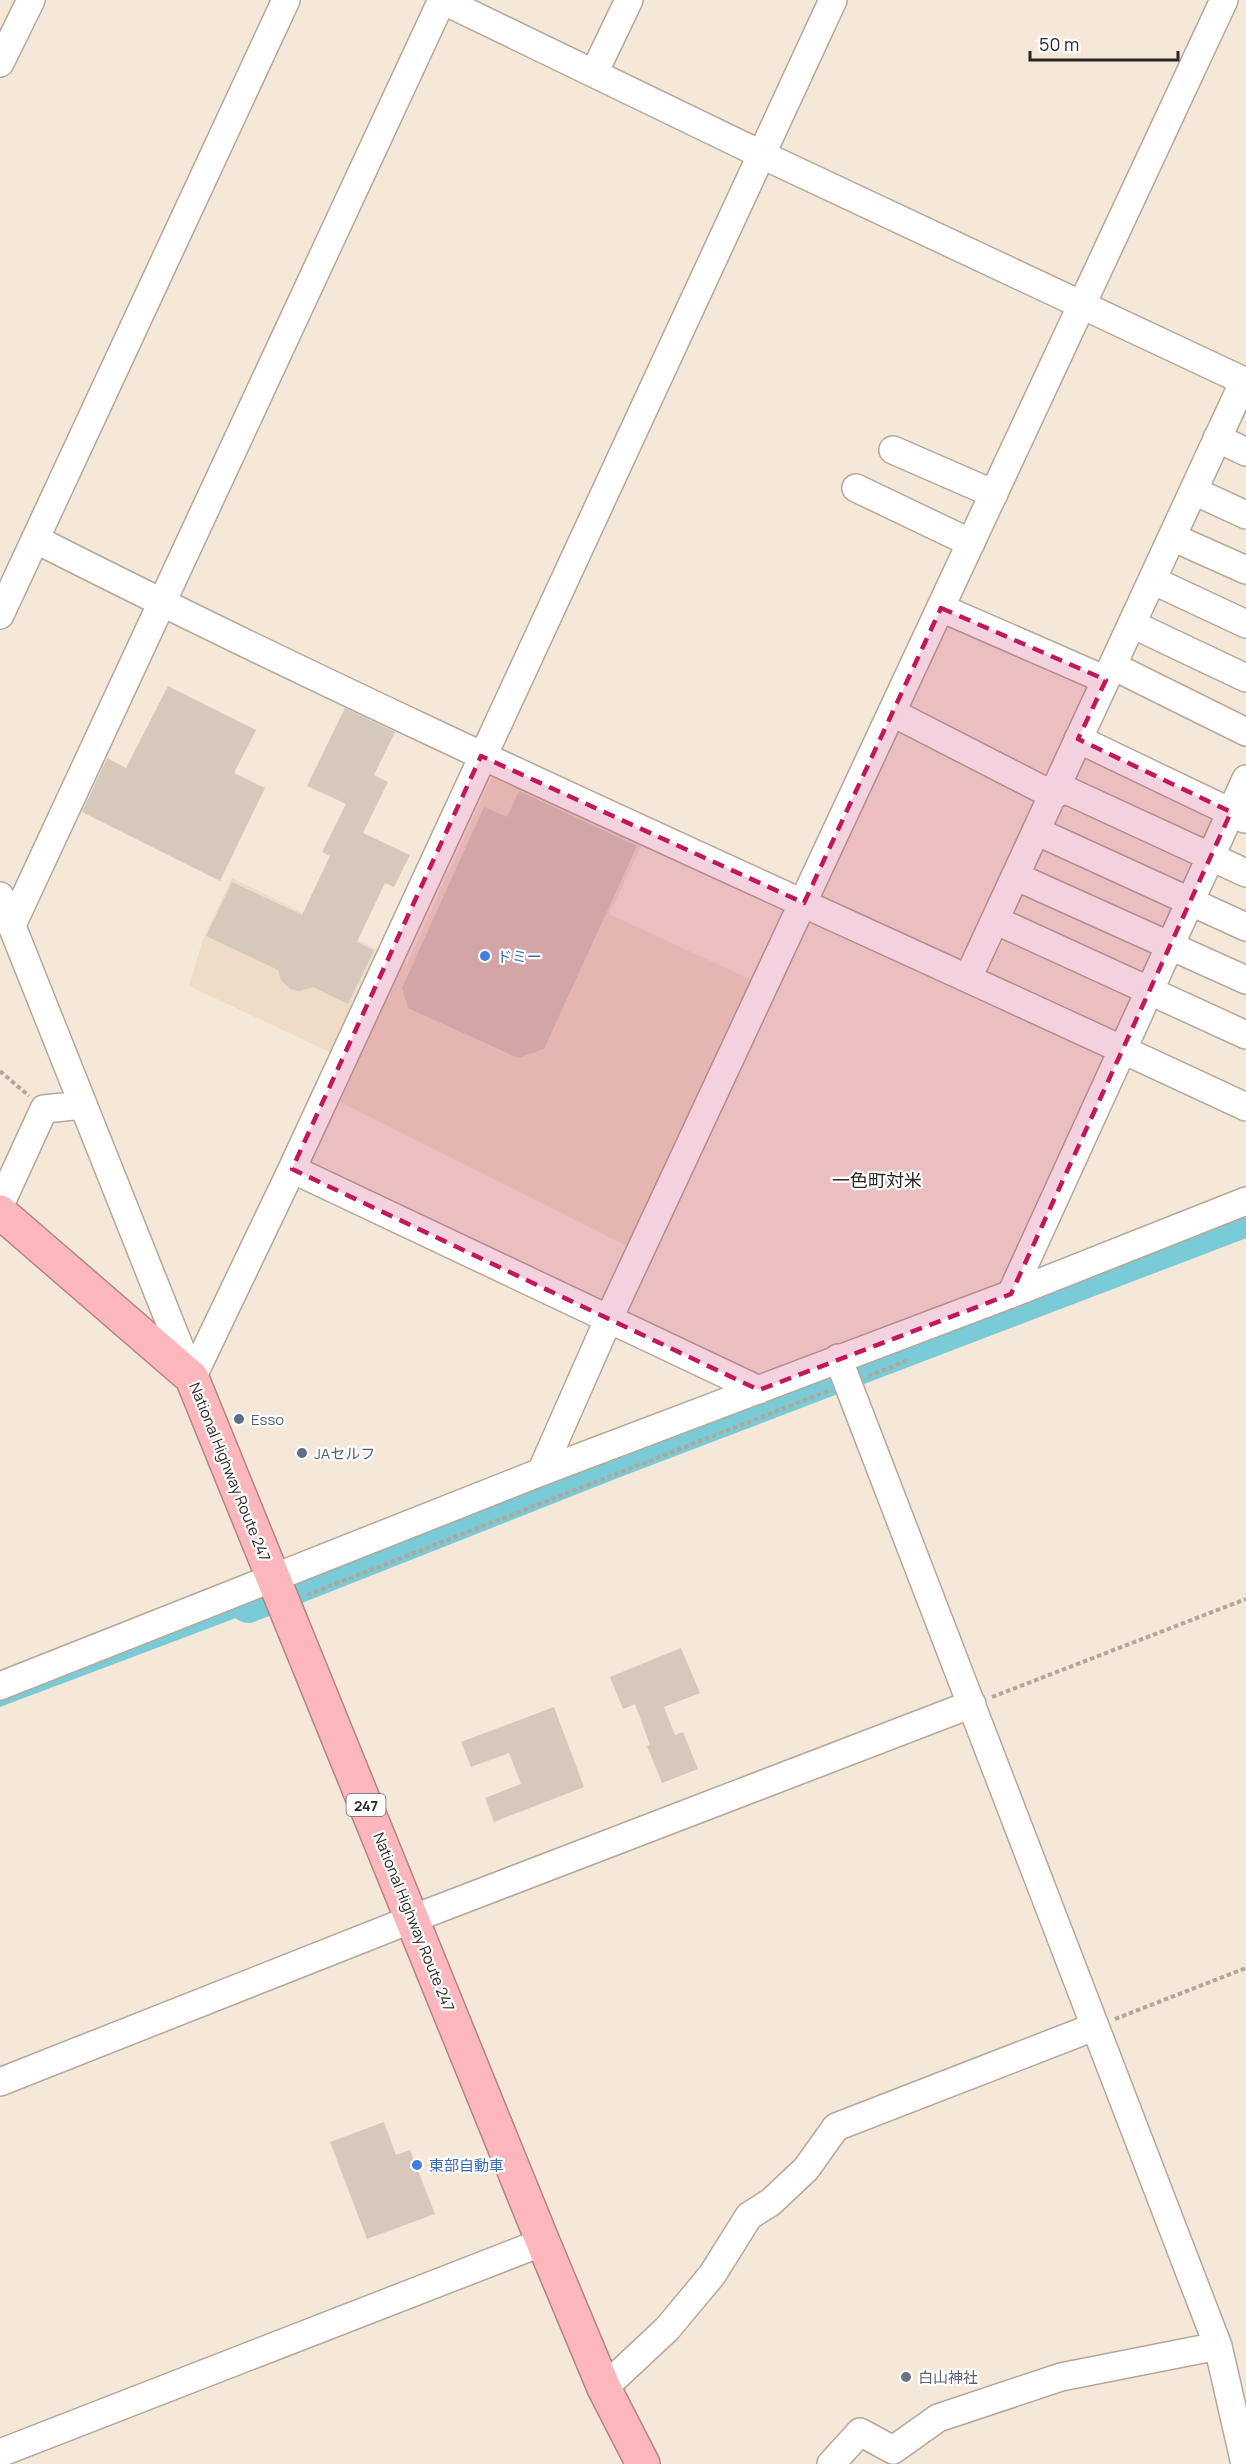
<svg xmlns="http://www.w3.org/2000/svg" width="1246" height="2464" viewBox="0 0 1246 2464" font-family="Manrope,'Noto Sans JP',sans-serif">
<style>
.built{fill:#eedcc7}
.water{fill:#79cbd7}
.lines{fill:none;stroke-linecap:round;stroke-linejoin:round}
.river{stroke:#79cbd7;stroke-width:36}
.building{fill:#d6c9bb}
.minor-casing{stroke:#b5a89a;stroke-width:30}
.highway-casing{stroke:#b28485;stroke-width:36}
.path{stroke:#b0a69a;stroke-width:4;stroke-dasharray:4.5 3;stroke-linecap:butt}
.minor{stroke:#fff;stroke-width:27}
.highway{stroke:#fbb7bb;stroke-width:33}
.marked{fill:#c2185b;fill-opacity:0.2;stroke:#c2185b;stroke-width:4.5;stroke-dasharray:12 8;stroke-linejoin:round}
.shop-dot{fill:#3f7fe0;stroke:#fff;stroke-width:2}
.service-dot{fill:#5c6f8a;stroke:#fff;stroke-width:2}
.worship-dot{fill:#6b7280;stroke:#fff;stroke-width:2}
.labels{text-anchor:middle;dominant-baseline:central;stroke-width:4.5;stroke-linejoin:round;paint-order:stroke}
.shield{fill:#fff;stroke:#6a6663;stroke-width:1.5}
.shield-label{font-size:14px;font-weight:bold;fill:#2a2520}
.shop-label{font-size:15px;fill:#366cbe;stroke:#fff;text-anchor:start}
.service-label{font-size:15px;fill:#4e5e75;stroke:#fff;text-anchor:start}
.street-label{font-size:15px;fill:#2a2520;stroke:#fff}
.worship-label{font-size:15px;fill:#5b616d;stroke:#fff;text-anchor:start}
.quarter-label{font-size:18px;fill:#2a2520;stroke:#fff}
</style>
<rect width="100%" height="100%" fill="#f5e8d9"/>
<!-- built -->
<path class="built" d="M496,768l149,70 -36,76 151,70 -127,265 -293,-147 17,-37 -168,-79 14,-47 29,-61 175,86z"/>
<!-- water -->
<path class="water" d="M261,1593l7,13 -268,101v-13z"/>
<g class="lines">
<!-- river -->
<path class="river" d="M248,1605l364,-144 634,-242"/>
</g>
<!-- building -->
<path class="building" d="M168,686l88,44 -22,43 31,15 -45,93 -138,-69 25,-54 19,10z
M345,708l50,24 -21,43 14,7 -25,51 47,22 -16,32 -9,-4 -28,59 17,8 -26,54 -35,-17 -14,4 -9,-2 -9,-9 -3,-10 -72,-34 26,-54 70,33 28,-59 -8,-4 24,-48 -39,-18z
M519,791l118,55 -93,203 -26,9 -110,-50 -6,-20 82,-181 23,10z
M681,1648l19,45 -36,14 11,28 8,-3 15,37 -36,14 -15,-37 3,-1 -15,-41 -12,5 -13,-32z
M554,1707l30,80 -90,35 -9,-24 36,-14 -12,-31 -38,14 -10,-25z
M384,2122l12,33 14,-5 25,64 -68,25 -37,-97z"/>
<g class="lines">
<!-- minor casing -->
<g class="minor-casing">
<path id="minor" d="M442,0l331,160 473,222
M0,63l31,-63
M594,73l35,-73
M1217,438l29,14
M893,450l101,44
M856,488l115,55
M1194,491l52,24
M1172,537l74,33
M35,539c398,202 807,379 1211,568
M1152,580l94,44
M941,608l165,72
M0,615l286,-615
M1132,624l114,54
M1113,666l133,66
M893,713l160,82 13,-5 180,83
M1078,739l167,80
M1036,831l210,96
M1015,876l231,104
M0,896l192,482
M995,920l251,115
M12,925l430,-925
M968,978l276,-597
M292,1169l467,221
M0,1205l44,-96 39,-4
M1011,1294l235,-515
M838,1358l380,988 27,118
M192,1378l100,-209 541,-1169
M541,1472l68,-154 615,-1318
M0,1686l541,-214 470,-178 235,-93
M0,2082l425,-168 547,-210
M604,2388l63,-59 45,-54 37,-59 22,-14 35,-33 30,-42 258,-100
M0,2453l543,-211
M831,2464l29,-32 33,18 45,-32 123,-41 157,-31"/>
</g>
<!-- highway casing -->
<g class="highway-casing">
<path id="highway" d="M0,1212l192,166 351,864 61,146 39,76"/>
</g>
<!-- path -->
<path class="path" d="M0,1071l29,25
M868,1376l41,-16
M307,1595l521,-204
M992,1697l254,-98
M1115,2019l131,-51"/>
<!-- minor -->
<use href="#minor" class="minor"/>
<!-- highway -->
<use href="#highway" class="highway"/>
</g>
<!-- marked area -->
<path class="marked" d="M941,608l165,72 -28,59 153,73 -220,482 -252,96 -467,-221 189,-413 323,147z"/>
<!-- markers -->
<g class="shop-dot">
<circle cx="485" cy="956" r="6"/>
<circle cx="417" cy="2165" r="6"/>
</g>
<g class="service-dot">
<circle cx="239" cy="1419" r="6"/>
<circle cx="302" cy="1453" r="6"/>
</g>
<circle class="worship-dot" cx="906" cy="2377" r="6"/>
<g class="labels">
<!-- shield labels -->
<rect class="shield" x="346.5" y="1794" width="39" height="22" rx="4.5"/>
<g class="shield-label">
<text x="366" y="1805">247</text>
</g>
<!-- shop labels -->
<g class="shop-label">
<text x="497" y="956">ドミー</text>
<text x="429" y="2165">東部自動車</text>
</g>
<!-- service labels -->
<g class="service-label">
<text x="251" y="1419">Esso</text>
<text x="314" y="1453">JAセルフ</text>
</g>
<!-- street labels -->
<g class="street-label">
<text transform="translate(230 1472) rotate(68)">National Highway Route 247</text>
<text transform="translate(414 1922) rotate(68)">National Highway Route 247</text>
</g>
<!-- worship labels -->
<g class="worship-label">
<text x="918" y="2377">白山神社</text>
</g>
<!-- quarter labels -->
<g class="quarter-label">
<text x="877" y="1180">一色町対米</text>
</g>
</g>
<!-- scale -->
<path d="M1030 51v9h148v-9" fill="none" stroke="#2a2520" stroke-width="3"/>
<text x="1039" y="51" font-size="18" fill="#2a2520" stroke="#ffffff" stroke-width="4.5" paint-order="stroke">50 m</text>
</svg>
